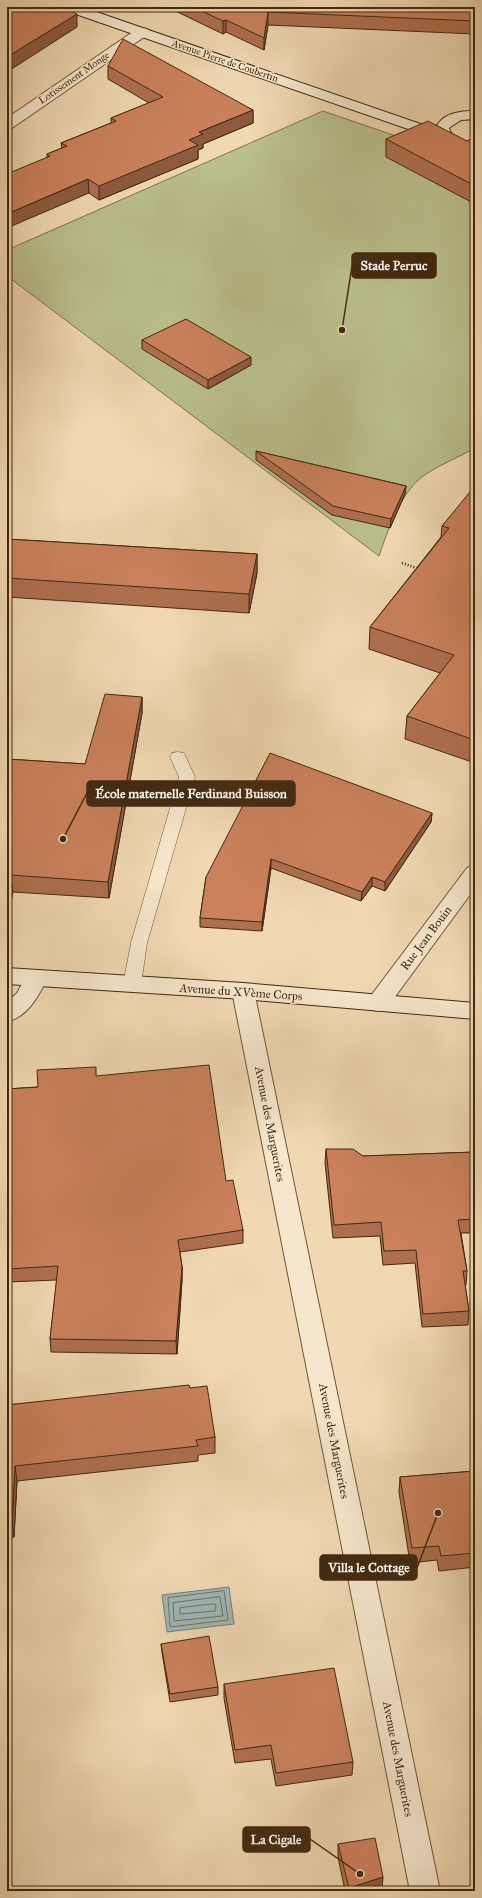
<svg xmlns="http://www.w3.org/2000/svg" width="482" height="1898" viewBox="0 0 482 1898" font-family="'IM FELL Great Primer',serif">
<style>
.green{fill:#babf8c;stroke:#7e744e}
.water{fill:#9eb8b7;stroke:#797f74}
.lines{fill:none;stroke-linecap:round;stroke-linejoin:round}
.shore{stroke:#707064;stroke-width:1}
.lane-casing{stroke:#6d5538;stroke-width:1}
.street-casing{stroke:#6d5538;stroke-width:2}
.secondary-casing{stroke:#412910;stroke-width:2}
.path{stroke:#412910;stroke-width:2.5;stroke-dasharray:1 2;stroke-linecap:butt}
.lane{fill:#f5e6cd;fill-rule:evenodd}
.street{fill:#f5e6cd;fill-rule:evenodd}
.secondary{fill:#f5e6cd;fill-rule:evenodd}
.wall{fill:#ae6f4f;stroke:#412910}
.shaded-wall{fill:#8d5a40;stroke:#412910}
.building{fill:#ca815c;stroke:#412910}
.labels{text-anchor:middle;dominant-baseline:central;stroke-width:3;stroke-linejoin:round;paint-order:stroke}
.far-street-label{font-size:10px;fill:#412910;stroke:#f5e6cd}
.street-label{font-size:12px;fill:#412910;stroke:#f5e6cd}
.leader{fill:none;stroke:#412910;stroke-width:1.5}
.callout-dot{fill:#412910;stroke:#f5e6cd;stroke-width:1.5}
.callout{fill:#412910;stroke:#412910;stroke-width:1.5}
.callout-label{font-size:13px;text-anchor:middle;font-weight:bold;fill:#fff}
</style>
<rect width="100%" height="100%" fill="#f0d8b2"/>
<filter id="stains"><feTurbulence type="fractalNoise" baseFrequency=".005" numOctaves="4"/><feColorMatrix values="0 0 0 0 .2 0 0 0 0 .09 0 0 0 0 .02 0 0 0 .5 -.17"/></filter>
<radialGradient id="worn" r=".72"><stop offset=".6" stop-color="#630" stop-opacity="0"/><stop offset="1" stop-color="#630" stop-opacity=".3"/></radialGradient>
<!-- green -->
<path class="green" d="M323,111l152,52v285c-16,9 -34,16 -49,26 -25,16 -38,56 -47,82l-372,-280v-26z"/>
<!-- water -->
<path class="water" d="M229,1587l5,37 -67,8 -5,-37z"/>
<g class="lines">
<!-- shore -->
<path class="shore" d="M224,1591l4,29 -58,7 -2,-29z
M220,1597l3,19 -49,5 -1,-18z
M214,1604l2,1 -1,6 -35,3v-6z"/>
<!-- lane casing -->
<g class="lane-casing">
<path id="lane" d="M178,752l6,1 11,24 -48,166 -6,42 -3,4 -6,2 -6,-2 -3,-4 8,-42 48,-166 -9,-20 2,-4z"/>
</g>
<!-- street casing -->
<g class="street-casing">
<path id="street" d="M142,28l5,1 2,3 -2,3 -135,93 -5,1v-11l130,-89z
M475,866v22l-89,121 -8,2 -8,-2 -3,-6 3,-6 97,-129z
M36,971l8,2 3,6c-9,18 -19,37 -40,43v-20l10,-9 11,-20z
M243,983l8,2 3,6 186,900h-30l-178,-900 3,-6z"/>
</g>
<!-- secondary casing -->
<g class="secondary-casing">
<path id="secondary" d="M62,7h20l353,122c7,-16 24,-18 40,-18v8l-14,1 -12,8c3,12 15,13 26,15v8l-21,-3 -14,-8 -376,-130z
M7,968l236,15 232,20v16l-232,-20 -236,-15z"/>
</g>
<!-- path -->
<path class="path" d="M402,563l17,6"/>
<!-- lane -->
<use href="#lane" class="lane"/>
<!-- street -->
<use href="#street" class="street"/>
<!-- secondary -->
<use href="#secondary" class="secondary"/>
</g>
<!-- wall -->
<path class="wall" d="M167,7h308v27l-207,-9 -4,25 -38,-18 -3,2z
M108,66l145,44v13l-50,21v4l-5,2v9l-99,41 -10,-7 -42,-35v-4l15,-6 -1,-5 50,-20v-5l38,-15 -41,-24z
M475,137v67l-89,-47v-18l81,2z
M142,340l109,25 -43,24 -66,-40z
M256,451l150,35 -1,8 -15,34 -58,-13 -76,-55z
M475,488v270l-3,4 -67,-23 2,-23 33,-43 -71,-24 1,-22 71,-90 1,-11z
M7,539l250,15v19l-8,40 -242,-16z
M142,697v16l-33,185 -96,-6 -5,23h-1v-156l78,5z
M432,813l-1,9 -46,69 -13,-5 -11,15 -90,-33 -9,63 -62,-4v-9l6,-41z
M96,1076l130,105 17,49v13l-63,9 2,15v13l-5,74 -126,-2 -1,-13 7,-59 -50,2v-193l31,-2z
M326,1149l37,7 112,-4v81h-14l6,38 -1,14h-1l4,26 -1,14 -46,2 -7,-64 -32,2 -3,-29 -47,2 -8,-75z
M190,1388l25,49v16l-17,2v6l-181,20 -3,56 -7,1v-133z
M475,1471v96l-36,4 -2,-11 -27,3 -11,-71 1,-15z
M161,1644l57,43v8l-48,7 -8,-50z
M224,1684l129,78 -1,13 -76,11 -5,-27 -36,4 -11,-65z
M338,1844l44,46 -4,1h-33l-7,-34z"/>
<!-- shaded-wall -->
<path class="shaded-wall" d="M268,12v13l-4,25v-12z
M77,14v13l-70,45v-15z
M226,20v12l-3,2v-13z
M253,110v13l-50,21v4l-5,2v9l-99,41v-14l90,-46 10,-8z
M88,179l1,14 -82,35v-14z
M251,357v8l-43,24v-9z
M406,486l-1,8 -15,34 1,-9z
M257,554v19l-8,40v-19z
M142,697v16l-33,185 -1,-16z
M475,739v19l-3,4 2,-22z
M432,813l-1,9 -46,69v-9z
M271,859v9l-9,63v-9z
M11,875l2,17 -5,23 -1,-21z
M372,877v9l-11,15 1,-9z
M182,1267v13l-5,74 -1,-13z
M15,1466l2,15 -3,56 -2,-15z
M383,1877l-1,13 -4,1h-30l1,-3z"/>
<!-- building -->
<path class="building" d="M7,7h57l13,7 -70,43z
M193,7h282v14l-207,-9 -4,26 -38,-18 -3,1z
M123,39l130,71 -54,22 4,2 -14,6 9,5 -99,41 -11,-7 -81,35v-40l43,-18 -3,-2 20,-8 -6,-3 55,-22 -5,-3 52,-21 -55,-31z
M428,121l39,20 8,-4v49l-89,-47z
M186,319l65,38 -43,23 -66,-40z
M256,451l150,35 -15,33 -58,-13z
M474,487l1,1v251l-1,1 -67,-24 47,-61 -84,-28 79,-99 -7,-2z
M7,539l250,15 -8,40 -242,-16z
M105,694l37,3 -34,185 -97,-7 -4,19v-135l78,5z
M270,753l162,60 -47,69 -13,-5 -10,15 -91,-33 -9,63 -62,-4 6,-41z
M209,1065l17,116 7,-1 10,50 -65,10 4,27 -6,74 -126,-2 8,-73 -51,3v-180l31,-2 -1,-17 59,-3v9z
M326,1149h27l10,7 112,-4v67l-17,1 9,51h-4l6,40 -46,3 -7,-64 -32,1 -3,-29 -47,3z
M189,1385l1,3 17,-2 8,51 -19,3 2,6 -183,20 -3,56h-5v-117z
M475,1471v82l-34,3 -2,-10 -27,2 -12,-71z
M209,1636l9,51 -48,7 -9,-50z
M334,1668l19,94 -77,11 -5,-28 -36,5 -11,-66z
M375,1838l8,39 -34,11 -11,-44z"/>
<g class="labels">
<!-- far-street labels -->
<g class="far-street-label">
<text transform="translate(225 61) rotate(19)">Avenue Pierre de Coubertin</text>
<text transform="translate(74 78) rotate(-35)">Lotissement Monge</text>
</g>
<!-- street labels -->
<g class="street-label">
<text transform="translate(426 938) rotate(-53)">Rue Jean Bouin</text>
<text transform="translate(241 992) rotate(4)">Avenue du XVème Corps</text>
<text transform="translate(270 1124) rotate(79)">Avenue des Marguerites</text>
<text transform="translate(334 1441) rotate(79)">Avenue des Marguerites</text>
<text transform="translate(398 1759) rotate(79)">Avenue des Marguerites</text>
</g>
</g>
<!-- callouts -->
<path class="leader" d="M342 330L352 266M63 839L87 793M438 1513L417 1568M360 1874L310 1839"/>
<g class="callout-dot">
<circle cx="342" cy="330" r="4"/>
<circle cx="63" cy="839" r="4"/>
<circle cx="438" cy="1513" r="4"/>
<circle cx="360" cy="1874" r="4"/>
</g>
<g class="callout">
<rect x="352" y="253" width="84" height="25" rx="4"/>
<rect x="87" y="781" width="208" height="25" rx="4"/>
<rect x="320" y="1555" width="97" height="25" rx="4"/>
<rect x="243" y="1827" width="67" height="25" rx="4"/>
</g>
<g class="callout-label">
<text x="394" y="270">Stade Perruc</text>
<text x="191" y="798">École maternelle Ferdinand Buisson</text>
<text x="369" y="1572">Villa le Cottage</text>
<text x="276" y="1844">La Cigale</text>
</g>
<!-- margin -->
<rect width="482" height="1898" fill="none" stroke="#f0d8b2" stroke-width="24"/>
<rect x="8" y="8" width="466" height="1882" fill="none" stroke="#412910" stroke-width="2"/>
<rect x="12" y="12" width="458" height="1874" fill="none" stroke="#412910"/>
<rect width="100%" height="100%" filter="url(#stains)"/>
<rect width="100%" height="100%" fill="url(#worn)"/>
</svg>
